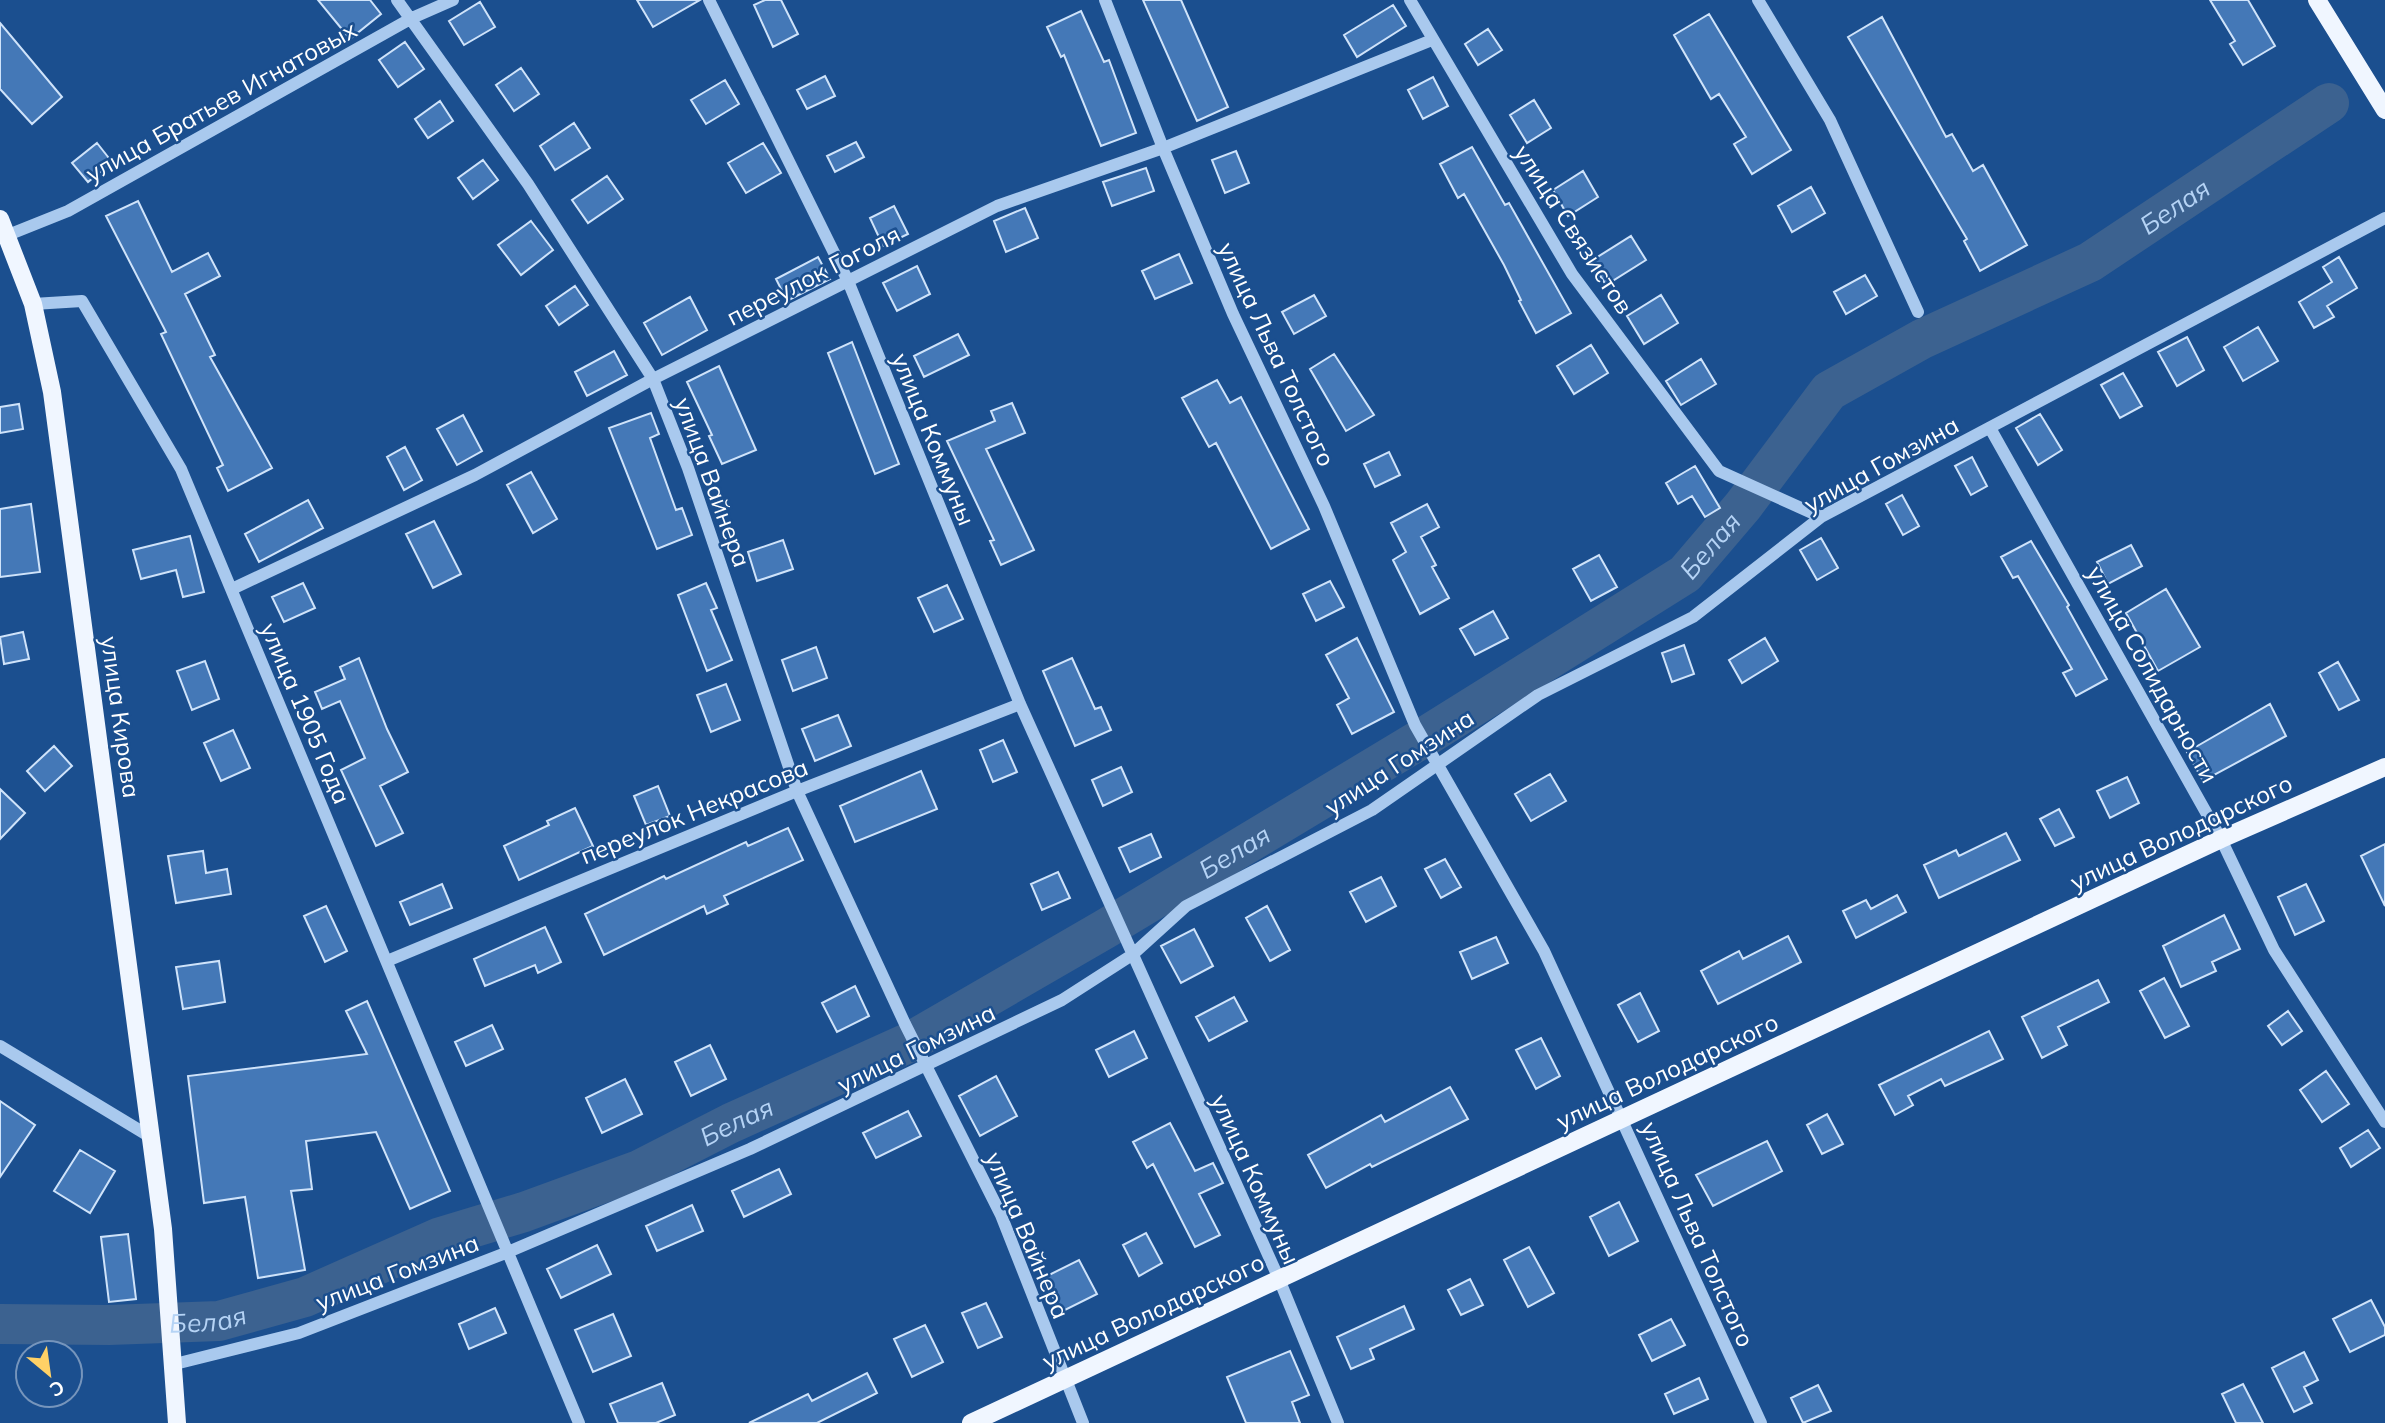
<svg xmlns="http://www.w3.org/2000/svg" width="2385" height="1423" viewBox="0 0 2385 1423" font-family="Mulish,sans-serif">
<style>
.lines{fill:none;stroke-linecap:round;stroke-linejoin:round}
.river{stroke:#3c6290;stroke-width:40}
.building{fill:#4478b7;stroke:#cfe3fa;stroke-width:2}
.minor{stroke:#a9c9ee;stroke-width:12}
.major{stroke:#f0f6ff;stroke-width:18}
.labels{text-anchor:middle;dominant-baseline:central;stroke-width:5;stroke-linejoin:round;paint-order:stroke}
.street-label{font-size:24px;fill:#fff;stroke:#1b4f8f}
.water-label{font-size:26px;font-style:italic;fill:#b5d3f5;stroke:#1b4f8f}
</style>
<rect width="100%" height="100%" fill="#1b4f8f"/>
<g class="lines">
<!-- river -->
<path class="river" id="s1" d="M0,1324l109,1 110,-4 86,-24 133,-59 86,-26 115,-42 92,-47 177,-80 197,-114 326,-196 254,-159 58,-68 86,-115 93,-52 168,-77 239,-159"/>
</g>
<!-- building -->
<path class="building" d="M318,0h52l11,14 -31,25z
M637,0h63l-47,27z
M765,0h16l17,34 -25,13 -19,-42z
M1143,0h38l47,107 -31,14z
M2210,0h38l27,46 -32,19 -13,-21 5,-3z
M480,2l15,25 -31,18 -15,-24z
M1393,5l13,21 -49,31 -13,-22z
M1081,11l23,51 5,-2 27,73 -35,13 -37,-91 -3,2 -14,-30z
M1709,14l82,136 -39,24 -18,-30 12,-7 -27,-43 -8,5 -37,-64z
M1882,17l64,120 6,-3 21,37 10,-6 44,80 -47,26 -16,-30 3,-2 -119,-202z
M0,23l62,74 -30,27 -32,-35z
M1488,29l14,21 -24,15 -13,-21z
M405,42l19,27 -26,18 -19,-27z
M521,68l18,26 -25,17 -18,-26z
M825,76l10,20 -28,13 -10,-19z
M1433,77l15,29 -25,13 -15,-29z
M725,80l14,24 -33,20 -15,-24z
M1534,100l17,28 -24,15 -17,-28z
M440,101l13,20 -25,17 -13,-19z
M574,123l16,25 -35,22 -15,-24z
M856,142l8,15 -29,15 -8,-16z
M97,143l15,19 -24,20 -16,-19z
M763,143l18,30 -35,20 -18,-30z
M1472,147l33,58 4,-2 62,110 -35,20 -17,-32 2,-1 -17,-35 -40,-71 -6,4 -18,-34z
M1236,151l13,32 -24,10 -13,-33z
M483,160l15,20 -25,19 -15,-21z
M1146,168l8,23 -42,15 -9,-24z
M1583,171l15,26 -30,19 -15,-26z
M607,176l16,23 -35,24 -16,-23z
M1811,187l14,26 -33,19 -14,-26z
M138,201l34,71 36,-19 12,23 -35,18 30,61 -5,2 62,111 -44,23 -11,-23 6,-3 -62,-131 5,-2 -60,-116z
M894,206l14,28 -25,12 -13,-28z
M1025,208l13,30 -32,14 -12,-31z
M531,221l22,29 -32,25 -23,-30z
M1631,236l15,24 -40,25 -15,-24z
M1179,254l13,29 -37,16 -13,-28z
M818,257l12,22 -43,22 -11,-22z
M2339,257l18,31 -30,18 7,11 -20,11 -15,-26 33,-20 -9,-15z
M917,266l13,28 -33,17 -14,-28z
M1865,275l12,21 -31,18 -12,-22z
M575,286l13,19 -29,20 -13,-19z
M1314,295l12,21 -32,18 -12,-22z
M1661,295l17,28 -34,21 -17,-28z
M690,297l17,33 -45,25 -18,-32z
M2258,327l20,34 -35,20 -19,-34z
M958,334l11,21 -45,22 -10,-21z
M2187,337l17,33 -27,16 -19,-34z
M852,342l47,122 -24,10 -47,-121z
M1591,345l17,28 -34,21 -17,-28z
M614,351l13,24 -40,21 -12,-24z
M1334,354l40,61 -28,16 -36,-62z
M1701,359l15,25 -35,21 -15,-24z
M719,366l37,84 -34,14 -13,-28 3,-1 -25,-53z
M2123,373l19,33 -22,12 -19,-33z
M1217,380l13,23 11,-6 68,132 -38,20 -55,-106 -7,4 -27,-49z
M1012,403l13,30 -39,16 48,101 -33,15 -11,-24 4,-1 -47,-99 48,-20 -4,-10z
M19,404l4,25 -23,4v-26z
M651,413l8,21 -9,4 26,72 6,-2 10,27 -35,14 -48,-121z
M2040,414l22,36 -24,15 -22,-37z
M463,415l19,36 -25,14 -20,-36z
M405,447l17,33 -18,10 -17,-33z
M1389,452l11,23 -25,12 -11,-23z
M1972,457l15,29 -16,9 -16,-29z
M1695,466l25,42 -15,9 -13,-21 -14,8 -12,-21z
M531,472l26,47 -24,14 -26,-48z
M1902,495l17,31 -16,9 -17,-31z
M308,500l15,28 -64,34 -14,-28z
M31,504l9,68 -40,5v-68z
M1427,504l12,23 -18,10 15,28 -4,2 17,31 -29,16 -27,-54 13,-8 -15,-29z
M434,521l27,53 -28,14 -27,-54z
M190,536l14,56 -21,5 -7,-27 -35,9 -8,-29z
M1821,538l17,30 -21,12 -17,-30z
M783,540l10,29 -36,12 -9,-29z
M2031,541l38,64 -2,2 40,72 -31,17 -13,-23 9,-4 -54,-93 -5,2 -12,-21z
M2131,545l11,21 -34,18 -11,-22z
M1599,555l18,32 -26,14 -18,-32z
M1330,581l14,26 -28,14 -13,-27z
M303,583l12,25 -31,14 -12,-25z
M706,583l11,25 -6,2 21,50 -25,11 -29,-76z
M947,585l16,34 -29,13 -16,-34z
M2166,589l34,58 -42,24 -32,-58z
M1493,611l15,27 -33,17 -15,-26z
M23,632l6,27 -25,5 -4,-27z
M1357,638l37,74 -42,22 -15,-29 12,-7 -23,-43z
M1765,638l13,23 -36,22 -13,-23z
M1684,645l10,29 -22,8 -10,-29z
M816,647l11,31 -34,13 -11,-31z
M359,658l28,71 21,43 -28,14 23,47 -27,13 -35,-76 24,-12 -25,-57 -18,8 -7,-17 30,-13 -5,-12z
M1072,658l23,51 6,-2 10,23 -36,16 -32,-75z
M205,661l14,38 -27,11 -15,-39z
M2338,662l21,38 -20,10 -20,-37z
M726,684l14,36 -29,12 -14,-37z
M2270,704l16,32 -83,45 -16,-29z
M838,715l13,31 -36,15 -13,-32z
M233,730l17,38 -29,13 -17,-38z
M1003,740l14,32 -24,10 -13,-32z
M54,746l18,20 -27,25 -18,-20z
M1121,767l11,25 -29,14 -11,-26z
M921,771l16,38 -82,33 -15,-36z
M1550,774l16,27 -35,20 -16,-27z
M2127,777l12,26 -29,15 -13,-27z
M658,786l12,30 -24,9 -12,-29z
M0,789l25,24 -25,26z
M575,808l18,38 -74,34 -15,-34 45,-21 -2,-4z
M2059,809l15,28 -19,9 -15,-27z
M788,828l15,32 -79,36 4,8 -21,10 -3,-8 -100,49 -19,-41 79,-38 2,3 80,-37 2,4z
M2006,833l14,27 -81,38 -15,-33 32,-15 3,6z
M1151,834l10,23 -31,15 -11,-24z
M2385,844v62l-24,-50z
M203,851l3,22 21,-4 4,25 -55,9 -8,-47z
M1445,859l16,28 -20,11 -16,-29z
M1058,872l12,26 -28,12 -11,-26z
M1381,877l15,29 -30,16 -16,-30z
M442,884l10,24 -42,17 -10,-23z
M2306,884l18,37 -29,14 -17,-38z
M1897,895l9,17 -50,26 -13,-27 23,-11 5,9z
M326,906l21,45 -22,11 -21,-46z
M1267,906l23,44 -20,11 -24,-43z
M2224,915l16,34 -28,13 4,9 -35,16 -18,-41z
M545,927l16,35 -23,11 -3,-8 -50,21 -11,-27z
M1194,929l19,37 -32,17 -20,-37z
M1788,936l13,26 -83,42 -17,-33 38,-20 4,8z
M1496,937l12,26 -36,16 -12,-27z
M219,961l6,41 -42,7 -7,-42z
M2164,978l25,48 -24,12 -25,-47z
M2098,980l11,22 -51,25 9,18 -25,13 -20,-41z
M855,986l14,30 -32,16 -15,-29z
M1640,993l19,38 -21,11 -20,-37z
M1234,997l13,24 -38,20 -13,-24z
M367,1001l83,190 -40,18 -34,-77 -70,9 6,48 -21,2 14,79 -47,8 -13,-81 -41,6 -16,-127 179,-22 -21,-43z
M2288,1011l14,20 -20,14 -14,-19z
M492,1025l11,24 -37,17 -11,-24z
M1134,1031l13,27 -38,19 -13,-27z
M1989,1031l14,28 -58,27 -4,-7 -33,17 5,9 -18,10 -16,-30z
M1541,1038l19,38 -24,13 -20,-39z
M710,1045l16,34 -35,17 -16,-34z
M2326,1071l23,33 -27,18 -22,-32z
M996,1076l21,40 -37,20 -21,-40z
M625,1079l17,35 -40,19 -16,-35z
M1450,1087l18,32 -96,48 -2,-3 -44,24 -18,-33 73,-40 4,7z
M0,1101l35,24 -35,52z
M908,1111l13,25 -45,22 -13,-25z
M1827,1114l16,30 -21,10 -15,-29z
M1170,1123l25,48 18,-8 10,20 -24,11 21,41 -25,12 -42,-83 -6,4 -14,-26z
M2368,1130l12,18 -29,19 -11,-19z
M1767,1141l15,30 -69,35 -17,-31z
M80,1150l35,21 -25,42 -36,-22z
M779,1169l12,25 -47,23 -12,-26z
M1619,1202l19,39 -29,15 -19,-39z
M692,1205l11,26 -46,20 -11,-25z
M1146,1233l16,30 -23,13 -16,-31z
M128,1234l8,65 -27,3 -8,-65z
M597,1245l14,29 -50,24 -14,-29z
M1529,1247l25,46 -26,14 -24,-47z
M1079,1260l18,34 -36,18 -18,-34z
M1470,1279l13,26 -22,10 -13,-25z
M2371,1300l14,27v8l-35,17 -17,-33z
M986,1303l16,34 -24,11 -16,-35z
M1404,1306l10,23 -44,20 4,10 -23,10 -14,-32z
M495,1308l11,25 -37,16 -10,-25z
M613,1314l18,42 -38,16 -18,-42z
M1671,1319l14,26 -33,16 -13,-26z
M925,1325l18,37 -31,15 -18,-38z
M1290,1351l19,44 -17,7 8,21h-54l-19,-46z
M2304,1352l14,28 -14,7 8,16 -18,9 -22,-44z
M867,1373l10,20 -60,30h-68l59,-29 4,7z
M1699,1378l9,21 -34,15 -9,-20z
M662,1383l13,32 -19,8h-38l-8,-19z
M2243,1384l20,39h-27l-14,-29z
M1818,1385l13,26 -28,12 -12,-25z"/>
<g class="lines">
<!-- minor -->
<path class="minor" d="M397,0l131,184 125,195 35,89 109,323 108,233 96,191 82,208
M709,0l139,281 172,423 259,575 59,144
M1105,0l58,148 70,166 91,192 91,219 129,226 217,472
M1410,0l162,274 147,197 102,46
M1758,0l72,120 88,192
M8,235l60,-24 344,-193 41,-18
M33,304l49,-3 99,168 398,954
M1990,428l231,411 53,111 111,172
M232,589l243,-114 178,-96 344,-173 166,-58 269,-108
M387,961l410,-170 223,-87
M0,1046l149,90
M171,1365l128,-32 209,-81 242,-103 312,-149 70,-45 54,-49 186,-96 166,-115 155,-78 128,-100 564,-299"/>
<!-- major -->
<path class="major" d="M2317,0l68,110
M0,219l33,85 19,88 111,837 14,194
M971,1423l1250,-584 164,-72"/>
</g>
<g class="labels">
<!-- street labels -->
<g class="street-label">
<text transform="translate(221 101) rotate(-29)">улица Братьев Игнатовых</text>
<text transform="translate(1574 229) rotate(57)">улица Связистов</text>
<text transform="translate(813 275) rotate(-27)">переулок Гоголя</text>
<text transform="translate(1277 354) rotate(65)">улица Льва Толстого</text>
<text transform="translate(934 439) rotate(68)">улица Коммуны</text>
<text transform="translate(1881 464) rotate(-29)">улица Гомзина</text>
<text transform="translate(713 482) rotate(70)">улица Вайнера</text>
<text transform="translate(2153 674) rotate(61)">улица Солидарности</text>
<text transform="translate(306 713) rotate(67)">улица 1905 Года</text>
<text transform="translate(121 717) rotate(82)">улица Кирова</text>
<text transform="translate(1399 762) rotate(-33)">улица Гомзина</text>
<text transform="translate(694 811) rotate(-22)">переулок Некрасова</text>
<text transform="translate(2181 832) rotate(-25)">улица Володарского</text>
<text transform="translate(916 1048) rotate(-26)">улица Гомзина</text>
<text transform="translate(1667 1071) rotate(-25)">улица Володарского</text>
<text transform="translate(1256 1179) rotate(66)">улица Коммуны</text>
<text transform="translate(1698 1234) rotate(66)">улица Льва Толстого</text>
<text transform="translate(1028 1235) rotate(67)">улица Вайнера</text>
<text transform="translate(397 1272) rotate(-21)">улица Гомзина</text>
<text transform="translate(1153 1311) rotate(-25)">улица Володарского</text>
</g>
<!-- water labels -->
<g class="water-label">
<text stroke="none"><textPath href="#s1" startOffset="2497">Белая</textPath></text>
<text stroke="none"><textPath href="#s1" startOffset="1909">Белая</textPath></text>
<text stroke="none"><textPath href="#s1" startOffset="1342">Белая</textPath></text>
<text stroke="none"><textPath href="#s1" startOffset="775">Белая</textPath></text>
<text stroke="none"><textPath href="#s1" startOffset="208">Белая</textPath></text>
</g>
</g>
<!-- north arrow -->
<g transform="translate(49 1374) rotate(151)"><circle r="33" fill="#1b4f8f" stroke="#7695bc" stroke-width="2"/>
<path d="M0-5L12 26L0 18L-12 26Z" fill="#ffd166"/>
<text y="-10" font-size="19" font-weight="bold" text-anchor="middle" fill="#ffffff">С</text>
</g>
</svg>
